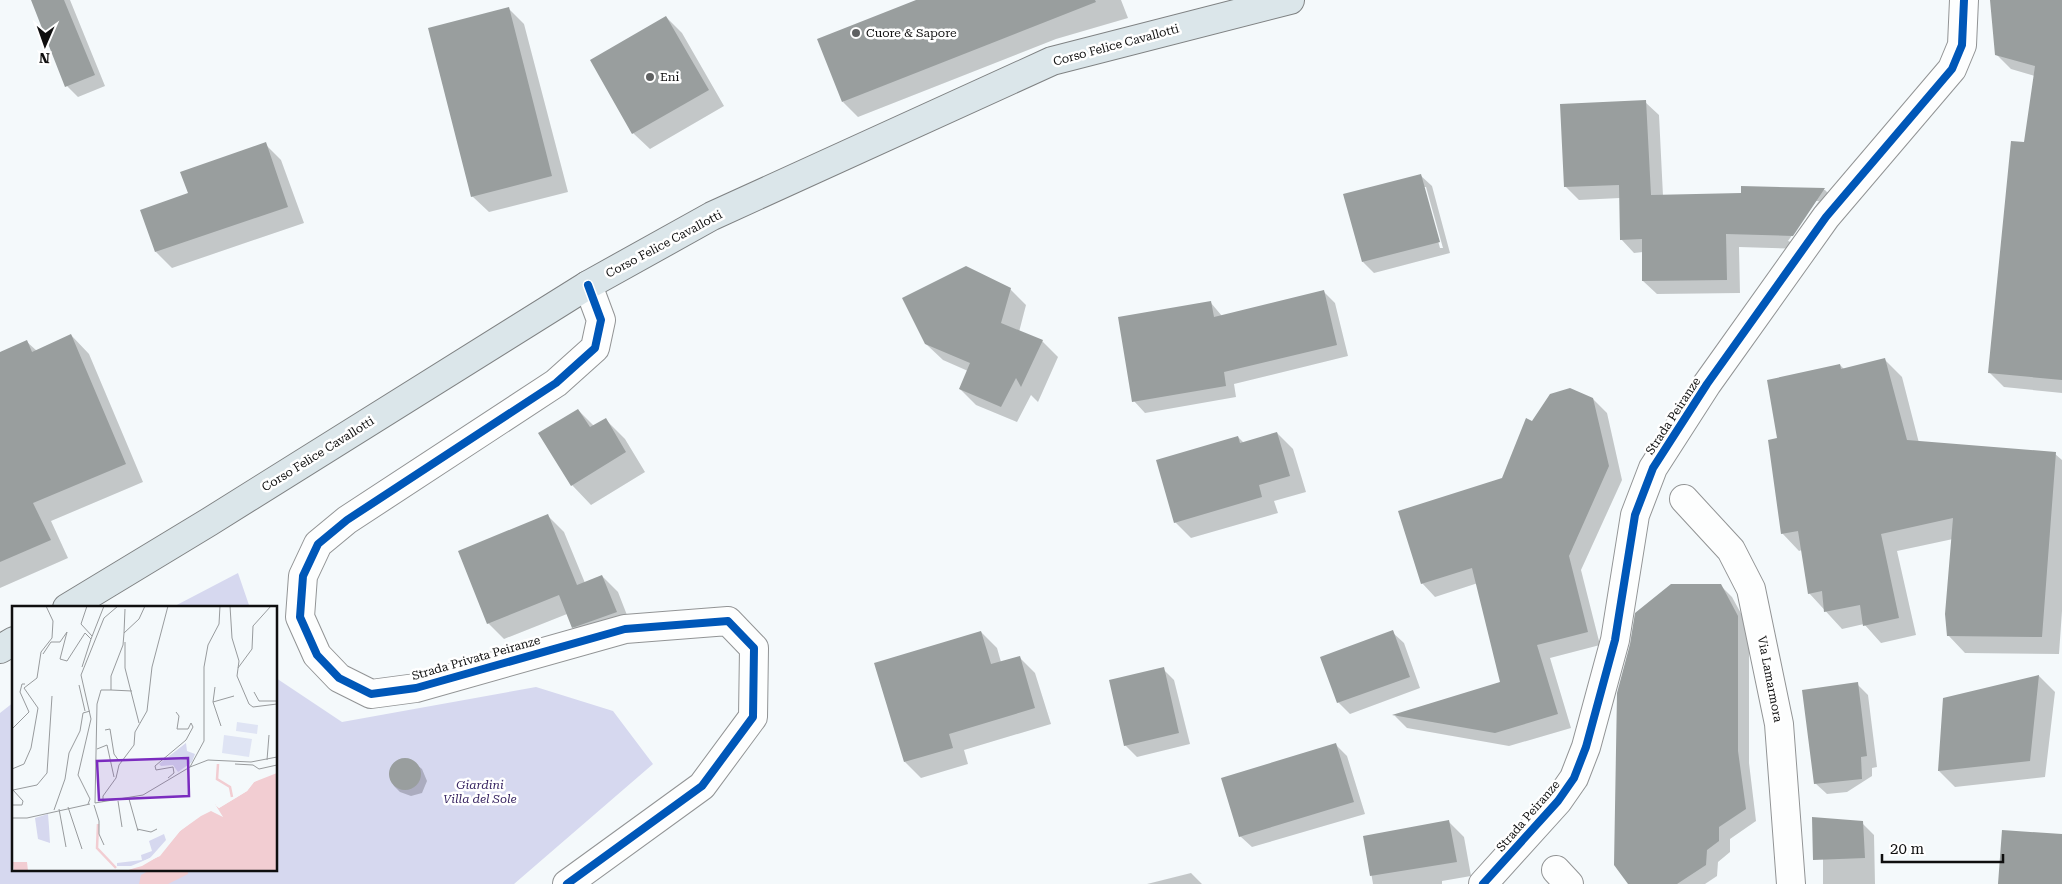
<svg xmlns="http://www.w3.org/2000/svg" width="2062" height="884" viewBox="0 0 2062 884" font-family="'Roboto Serif',serif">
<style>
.green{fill:#d6d8ef}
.water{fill:#f2cdd2}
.shadow{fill:#0003;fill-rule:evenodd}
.building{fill:#999e9e}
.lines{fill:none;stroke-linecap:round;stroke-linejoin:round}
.minor-casing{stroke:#929495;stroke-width:30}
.major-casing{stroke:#7f8283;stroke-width:30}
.minor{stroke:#fdfefe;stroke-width:28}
.major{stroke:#dbe6ea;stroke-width:28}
.cycleway-casing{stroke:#fff;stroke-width:11}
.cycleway{stroke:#0057b8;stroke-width:8}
.poi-dot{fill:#5f6162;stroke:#fff;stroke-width:2}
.labels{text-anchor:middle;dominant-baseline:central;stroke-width:5;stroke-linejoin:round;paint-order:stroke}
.poi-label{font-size:12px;fill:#0f0f0f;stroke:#fff;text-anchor:start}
.street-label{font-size:12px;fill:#0f0f0f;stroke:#fff}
.park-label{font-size:12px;font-style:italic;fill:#372461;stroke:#fff}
.inset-river{fill:none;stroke:#f2cdd2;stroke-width:2.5}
.inset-road{fill:none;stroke:#989b9d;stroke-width:1}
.view{fill:#7b2cbf;fill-opacity:0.15;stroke:#7b2cbf;stroke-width:2.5}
.inset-edge{fill:none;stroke:#0f0f0f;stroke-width:2.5}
</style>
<rect width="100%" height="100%" fill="#f4f9fb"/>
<!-- green -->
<path class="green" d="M238,573l12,35h-79z
M276,678l66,44 194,-35 77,24 40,53 -139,120h-514v-171l14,-11v168h262z"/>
<!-- water -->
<path class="water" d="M150,870h38v4l-20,10h-29l2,-9z"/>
<!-- shadow -->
<path class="shadow" d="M32,0h38l35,86 -27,11 -11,-11z
M920,0h201l7,18 -72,21 -198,78 -15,-15z
M1991,0h71v393l-58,-6 -15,-15 46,-296 -24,-7 -15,-15z
M508,8l16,16 44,168 -79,20 -17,-16z
M666,17l16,16 42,73 -74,43 -17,-16 -41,-72z
M1645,102l14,13 4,81 79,-1v-8l83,3 13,13 -31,46 -68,-2 1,46 -83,1 -14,-13v-29l-9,1 -13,-14 -1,-41 -41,2 -14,-14zM1816,201h3l-28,41 -3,-1z
M265,144l16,16 23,63 -132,45 -16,-16 33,-58z
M1420,175l12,11 18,67 -76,20 -11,-11zM1423,187h3l17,61h-3z
M1010,289l16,16 -7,27 23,9 16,16 -20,45 -7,-7 -14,27 -41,-17 -16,-16 8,-18 -25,-11 -17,-16z
M1324,292l11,11 13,53 -114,28 2,13 -91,16 -11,-12 77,-98 11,13z
M71,335l18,19 54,128 -92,39 17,37 -68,30v-234l27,-12 10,9z
M1885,360l17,17 17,66 136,11 7,6v151l-3,43 -94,-1 -17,-18 5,-96 -56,12 19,84 -35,8 -17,-19 -22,5 -33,-36 -7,-43 -3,1 -17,-18 -4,-94 62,-74 5,5z
M1593,399l14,14 15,67 -41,90 19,75 -50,13 21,70 -62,18 -102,-18 -12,-12 107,-34 -24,-99 -43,14 -13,-14 81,-104 30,-56z
M578,410l16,16 11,-7 20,20 20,33 -54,33 -19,-20z
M1277,433l16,16 13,43 -32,9 4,12 -87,25 -16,-16 63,-85 6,6z
M548,516l16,16 21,51 17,-7 16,16 14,36 -43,15 -16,-16 -6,-13 -63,25 -16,-16z
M1720,585l12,12 17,31v135l7,58 -26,18v13l-12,10 -1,14 -12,8h-76z
M981,632l16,16 4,14 18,-5 16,16 16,51 -87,26 4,14 -47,14 -16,-16z
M1392,632l12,11 16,45 -70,26 -12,-12z
M1163,669l11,11 16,64 -53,13 -12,-12z
M2039,676l16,16 -10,85 -90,10 -16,-16z
M1857,684l11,11 9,72 -5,1v8l-25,16 -20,2 -12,-11z
M1336,745l11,11 18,58 -113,33 -12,-11z
M404,759l12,5 6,5 5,12 -5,12 -11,3 -11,-4 -6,-6 -5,-12 5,-11z
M1449,822l15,15 7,39 -29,5v3h-69l-8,-47z
M1863,824l11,11 1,49h-52v-29z
M1191,873l11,11h-55z"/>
<!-- building -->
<path class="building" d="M31,0h33l31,75 -30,12z
M916,0h179l1,2 -254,100 -25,-63z
M1990,0h72v380l-74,-7 23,-232 13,1 11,-76 -40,-11z
M509,7l43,169 -81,21 -43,-169z
M666,16l43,74 -77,44 -42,-74z
M1646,100l5,95 90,-2v-7l84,2 -32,48 -67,-2 1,46 -85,1v-42l-22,1 -1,-55 -55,2 -4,-83z
M266,142l22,65 -133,45 -15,-42 48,-17 -8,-21z
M1421,174l19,68 -78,20 -19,-68z
M966,266l45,22 -10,35 42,17 -22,47 -5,-9 -15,29 -42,-18 11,-26 -45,-19 -23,-46z
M1324,290l13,55 -113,27 2,14 -94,16 -14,-85 93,-16 3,16z
M71,334l55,130 -93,39 18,37 -51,22v-210l27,-12 5,12z
M1885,358l22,82 149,12 -14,185 -95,-1 -2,-22 8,-96 -72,16 18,84 -36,8 -3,-21 -36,7 -2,-21 -14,3 -10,-63 -17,3 -13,-94 9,-2 -10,-58 73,-16 1,5z
M1570,388l23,10 16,68 -40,90 19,76 -51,13 21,69 -63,19 -103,-18 108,-33 -28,-114 -51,16 -23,-73 104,-33 24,-60 6,3 18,-27z
M578,409l12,18 16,-9 20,34 -55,34 -33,-53z
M1277,432l13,44 -31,9 3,12 -88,26 -18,-63 82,-24 2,7z
M548,514l29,71 25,-10 15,37 -45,16 -13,-33 -72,29 -29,-73z
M1671,584h50l17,32v135l8,58 -27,18v14l-12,9 -1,15 -29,19h-49l-14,-19 3,-172 13,-49 5,-31z
M1393,630l17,47 -73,26 -17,-46z
M981,631l10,33 29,-8 15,52 -86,26 4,14 -49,14 -30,-99z
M1164,667l15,66 -55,13 -15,-66z
M2039,675l-9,86 -92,10 5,-73z
M1858,682l9,74 -6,1 1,22 -48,5 -12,-94z
M1336,743l18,59 -115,35 -18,-59z
M389 774a16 16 0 1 1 32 0a16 16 0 1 1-32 0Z
M1812,817l51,4 2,37 -52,2z
M1449,820l8,42 -87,14 -7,-40z
M2002,830l60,4v50h-64z"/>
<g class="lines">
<!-- minor casing -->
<g class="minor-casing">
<path id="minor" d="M1684,499l47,51 20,39 28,135 12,160
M1556,870l13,14
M567,884l135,-98 51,-69 1,-69 -26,-27 -103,8 -209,59 -45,6 -32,-16 -22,-23 -17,-38 3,-41 15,-32 29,-24 209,-137 39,-35 6,-28 -13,-35
M1483,884l75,-83 16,-23 12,-31 29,-107 20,-125 18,-47 54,-84 119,-167 126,-148 10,-24 2,-45"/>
</g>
<!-- major casing -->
<g class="major-casing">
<path id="major" d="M67,608l142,-86 379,-237 124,-69 340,-155 238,-61
M0,649l14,-8"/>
</g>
<!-- minor -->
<use href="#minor" class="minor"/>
<!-- major -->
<use href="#major" class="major"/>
<!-- cycleway casing -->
<g class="cycleway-casing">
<path id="cycleway" d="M567,884l135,-98 51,-69 1,-69 -26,-27 -103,8 -209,59 -45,6 -32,-16 -22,-23 -17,-38 3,-41 15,-32 29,-24 209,-137 39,-35 6,-28 -13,-35
M1483,884l75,-83 16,-23 12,-31 29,-107 20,-125 18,-47 54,-84 119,-167 126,-148 10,-24 2,-45"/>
</g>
<!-- cycleway -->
<use href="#cycleway" class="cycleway"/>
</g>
<!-- markers -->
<g class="poi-dot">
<circle cx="856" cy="33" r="5"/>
<circle cx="650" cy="77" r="5"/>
</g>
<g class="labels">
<!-- poi labels -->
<g class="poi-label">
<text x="866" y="33">Cuore &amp; Sapore</text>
<text x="660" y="77">Eni</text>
</g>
<!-- street labels -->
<g class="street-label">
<text transform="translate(1116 45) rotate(-15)">Corso Felice Cavallotti</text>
<text transform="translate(664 244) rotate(-28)">Corso Felice Cavallotti</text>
<text transform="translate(1673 416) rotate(-57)">Strada Peiranze</text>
<text transform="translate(318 454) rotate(-32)">Corso Felice Cavallotti</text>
<text transform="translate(476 658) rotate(-16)">Strada Privata Peiranze</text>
<text transform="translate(1770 679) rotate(79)">Via Lamarmora</text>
<text transform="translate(1528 816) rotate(-49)">Strada Peiranze</text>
</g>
<!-- park labels -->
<g class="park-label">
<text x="480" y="785">Giardini<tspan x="480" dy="14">Villa del Sole</tspan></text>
</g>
</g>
<!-- overview -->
<g transform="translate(12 606)">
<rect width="265" height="265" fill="#f4f9fb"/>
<path d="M174,137l1,8 8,3 -3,8 -14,10 -5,-7 -12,1 -2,-2zM36,208l1,13 1,16 -12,-4 -3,-21zM152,228l2,6 -16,18 -19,8h-14v-3l25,-3 -1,-5 11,-4 -3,-10z" fill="#d6d8ef"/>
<path d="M225,116l21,3 -1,9 -21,-3zM212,129l28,4 -3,18 -27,-4z" fill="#dfe4f4"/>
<path d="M265,167v98h-151l34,-15 20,-25 21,-15 10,-5 12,6 -8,-13 4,4 28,-17 7,-9zM1,256h14l1,9h-14z" fill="#f2cdd2"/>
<path d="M265,164l-23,12 -7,9 -28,17 -4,-3 21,-10 18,-16zM192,206l-24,19 -21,25 -17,10 -18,5 32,-16 23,-26z" fill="#f4f9fb"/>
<path class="inset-river" d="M206,158l-1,15 13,8 2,10M86,218l-1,24 19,20"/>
<path class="inset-road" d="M75,0l-6,18 11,12M218,0l2,32 7,23 -2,15 12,28 4,3 24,-3M112,27l1,-24M79,33l13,-33M113,36v26l14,55M31,48l8,-12h9l7,-10 -7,27 7,2 18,-28 6,6 -9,28M226,62l14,-19 1,-23 18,-20M67,79l6,26M203,81l-2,15 8,24M99,84l21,1M242,86l5,9h18M201,96l21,-6M85,98l4,-14h10v-14l12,-31 1,-12 15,-14 6,-13M0,123l17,-17 -9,-20 2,-8h3M93,124l5,-1 4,25 5,7M85,143l10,-4 7,32M255,154l2,-25M223,158l18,1 6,4 18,-4M178,161l14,-26v-74l4,-22 11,-21 1,-18M0,163l12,-5 7,-16 7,-40 -14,-20 13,-10 4,-26 11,-14 1,-17 -7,-15M156,172l6,-5 -1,-6 -17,3 -1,-4 31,-26 7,-13 -2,-4 -3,6h-11l2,-13 -3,-4M117,193l9,32M106,195l4,26M91,196v-6l13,-18 3,-13 15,-20 1,-13 12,-21 5,-44 16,-61M83,197l48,-8 47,-28 18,-7 43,2 26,-5M83,197l2,-99M76,198l2,-5 -12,-24 13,-56 -10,-44 23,-57 14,-12M0,199h10l1,-4 -10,-11 24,-5 10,-12 5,-77M82,199l5,16v13l5,11M56,201l14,42M47,203l7,38M42,204l11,-31 4,-26 11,-22 3,-18 7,-2M0,212h15l63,-14M125,223l14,3 6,-3"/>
<path class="view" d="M176,152l1,38 -90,4 -2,-39z"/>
<rect width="265" height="265" class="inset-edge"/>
</g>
<!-- north arrow -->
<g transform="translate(45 45) rotate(182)" stroke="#ffffff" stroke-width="4" paint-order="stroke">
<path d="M0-4L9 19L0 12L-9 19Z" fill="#0f0f0f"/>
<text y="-8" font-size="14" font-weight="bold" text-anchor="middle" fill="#0f0f0f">N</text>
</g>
<!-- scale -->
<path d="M1882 854v8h121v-8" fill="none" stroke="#0f0f0f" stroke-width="2.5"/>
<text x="1890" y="854" font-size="15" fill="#0f0f0f" stroke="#ffffff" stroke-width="4" paint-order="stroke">20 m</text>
</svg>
